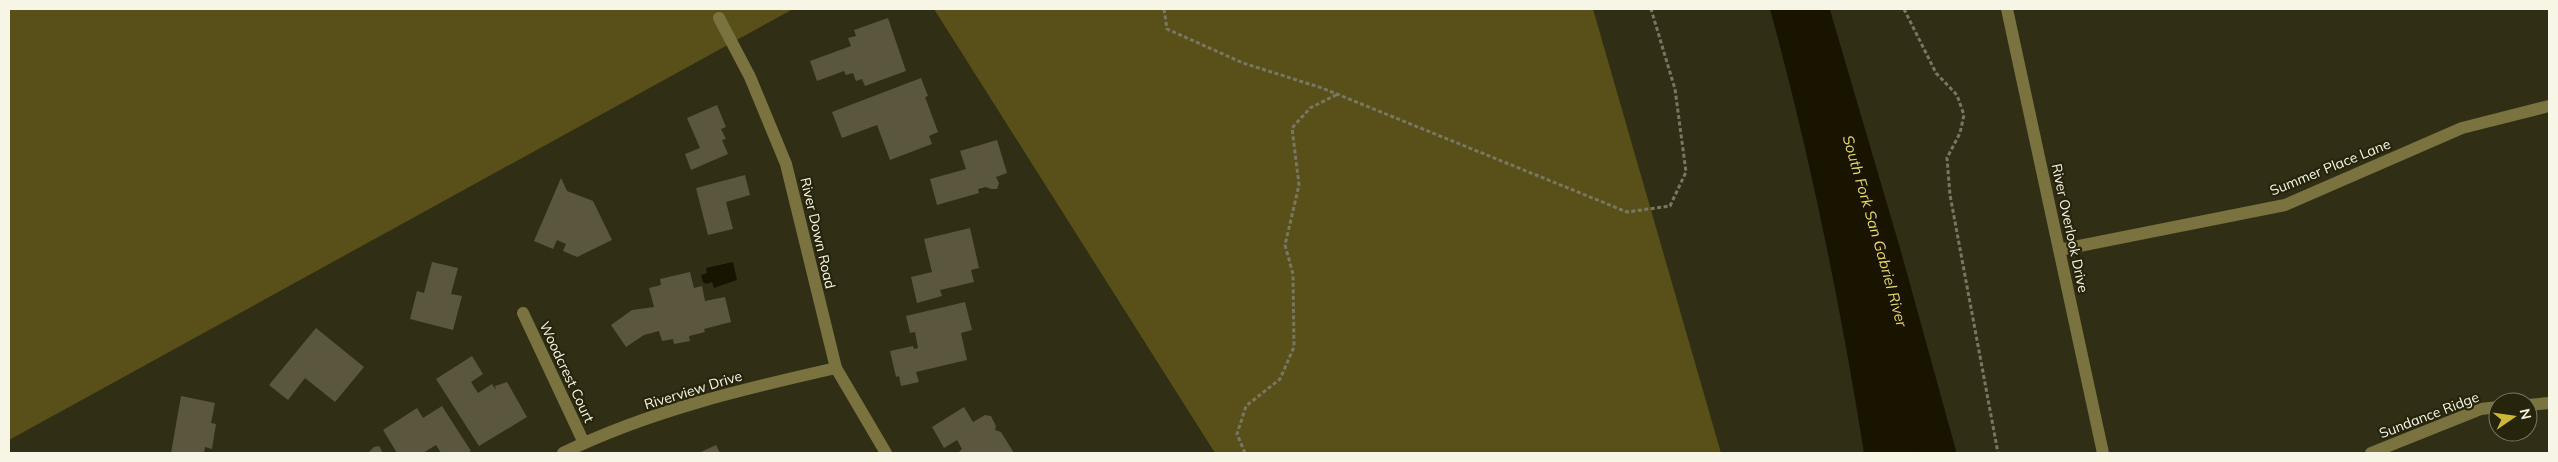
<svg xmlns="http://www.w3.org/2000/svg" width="2558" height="462" viewBox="0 0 2558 462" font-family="Mulish,sans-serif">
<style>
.green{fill:#585018}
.water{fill:#181400}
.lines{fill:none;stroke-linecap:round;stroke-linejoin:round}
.river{stroke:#181400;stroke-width:36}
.building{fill:#5b573e}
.path{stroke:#797662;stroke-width:3;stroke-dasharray:4 2.5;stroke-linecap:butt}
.street{stroke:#7a7340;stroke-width:12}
.labels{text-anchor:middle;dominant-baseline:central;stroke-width:4.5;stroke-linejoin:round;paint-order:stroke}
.street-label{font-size:14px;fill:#f7f5e6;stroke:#27240c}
.water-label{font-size:15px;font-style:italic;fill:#e8d86e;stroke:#27240c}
</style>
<rect width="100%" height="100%" fill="#312e16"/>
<!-- green -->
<path class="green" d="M9,9h784l-784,431z
M934,9h659l128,444h-506z"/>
<!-- water -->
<path class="water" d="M1770,9h42l24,97 76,262 16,85h-64c-24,-150 -54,-298 -94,-444z
M733,262l4,18 -23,8 -2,-6 -6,2 -3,-2 -2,-7 6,-2 -1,-5z"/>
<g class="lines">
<!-- river -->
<path class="river" id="s1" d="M1811,9l72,245 55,199"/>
</g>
<!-- building -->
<path class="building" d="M888,18l18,53 -41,15 -3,-7 -6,2 -3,-8 -7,2 -2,-4 -27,10 -7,-20 41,-15 -3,-8 8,-2 -2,-6z
M921,78l7,18 -3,1 13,35 -9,4 3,8 -42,16 -13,-35 -35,13 -10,-26z
M717,105l9,22 -5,2 5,10 -4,1 6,14 -37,16 -6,-16 15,-6 -13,-30z
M997,140l10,33 -11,4 3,6 -2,6h-6l-5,-2 -8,2 1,4 -42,12 -7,-26 36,-10 -6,-18z
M745,175l5,20 -24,7 7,27 -25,6 -12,-47z
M561,178l6,13 26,10 19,39 -35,17 -14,-6 3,-7 -9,-4 -4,9 -19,-8z
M970,228l9,40 -8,2 3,12 -34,8 2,6 -25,7 -6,-26 21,-5 -8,-33z
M432,262l26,6 -7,26 11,2 -9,34 -43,-11 7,-28 7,2z
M690,272l4,16 8,-2 3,15 20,-4 6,25 -27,7 1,3 -16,4 1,5 -16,3 -1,-5 -11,2 -3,-10 -15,4 -18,12 -15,-22 21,-15 22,-3 -5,-19 12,-3 -1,-6z
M965,302l7,28 -11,3 6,27 -51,12 3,10 -18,4 -2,-10 -3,1 -6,-26 23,-5 1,3 4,-1 -3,-16 -5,1 -4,-17z
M316,328l48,39 -29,35 -30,-24 -17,22 -19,-15z
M472,356l11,18 -12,8 7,11 14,-9 4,6 -1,-4 12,-4 20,35 -48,29 -43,-67z
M181,396l34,7 -4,20 5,1 -4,25 -7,-2 -1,6h-33z
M442,406l29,45 -4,2h-26l-5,-8 -13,8h-26l-14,-23 34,-22 6,10z
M964,407l9,15 12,-7 6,1 5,10 -1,4 6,2 13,21h-56l4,-4 -5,-9 -13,8 -12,-21z
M716,445l4,8h-21z
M379,446l4,7h-15l6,-6z"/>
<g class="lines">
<!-- path -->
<path class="path" d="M1164,9l3,20 76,34 79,25 305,124 43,-6 16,-34 -11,-83 -24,-80
M1904,9l32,64 21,22 7,20 -4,18 -13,25 3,37 48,258
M1245,453l-8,-19 9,-28 34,-27 14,-32 -1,-73 -8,-29 14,-60 -7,-57 18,-20 28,-14"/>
<!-- street -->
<path class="street" d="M2007,9l96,444
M719,18l31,59 36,87 50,204 50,85
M2059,250l226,-45 177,-77 87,-22
M523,313l61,130
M2528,405l21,-2
M563,453c86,-42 180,-64 273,-85
M2371,453l110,-44 17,-2"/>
</g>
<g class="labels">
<!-- street labels -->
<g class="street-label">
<text transform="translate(2330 167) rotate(-22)">Summer Place Lane</text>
<text transform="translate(2070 228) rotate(78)">River Overlook Drive</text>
<text transform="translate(818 233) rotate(77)">River Down Road</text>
<text transform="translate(567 372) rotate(65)">Woodcrest Court</text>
<text transform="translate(693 390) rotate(-17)">Riverview Drive</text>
<text transform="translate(2429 415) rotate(-21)">Sundance Ridge</text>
</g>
<!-- water labels -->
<g class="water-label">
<text stroke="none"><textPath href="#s1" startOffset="231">South Fork San Gabriel River</textPath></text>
</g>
</g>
<!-- border -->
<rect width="2558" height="462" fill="none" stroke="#f7f5e6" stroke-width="20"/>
<!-- north arrow -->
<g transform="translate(2513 417) rotate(77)"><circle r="24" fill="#27240c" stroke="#7a7863"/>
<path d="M0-4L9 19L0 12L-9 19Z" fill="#ccb939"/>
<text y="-8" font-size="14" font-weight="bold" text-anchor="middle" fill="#f7f5e6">N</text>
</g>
</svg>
